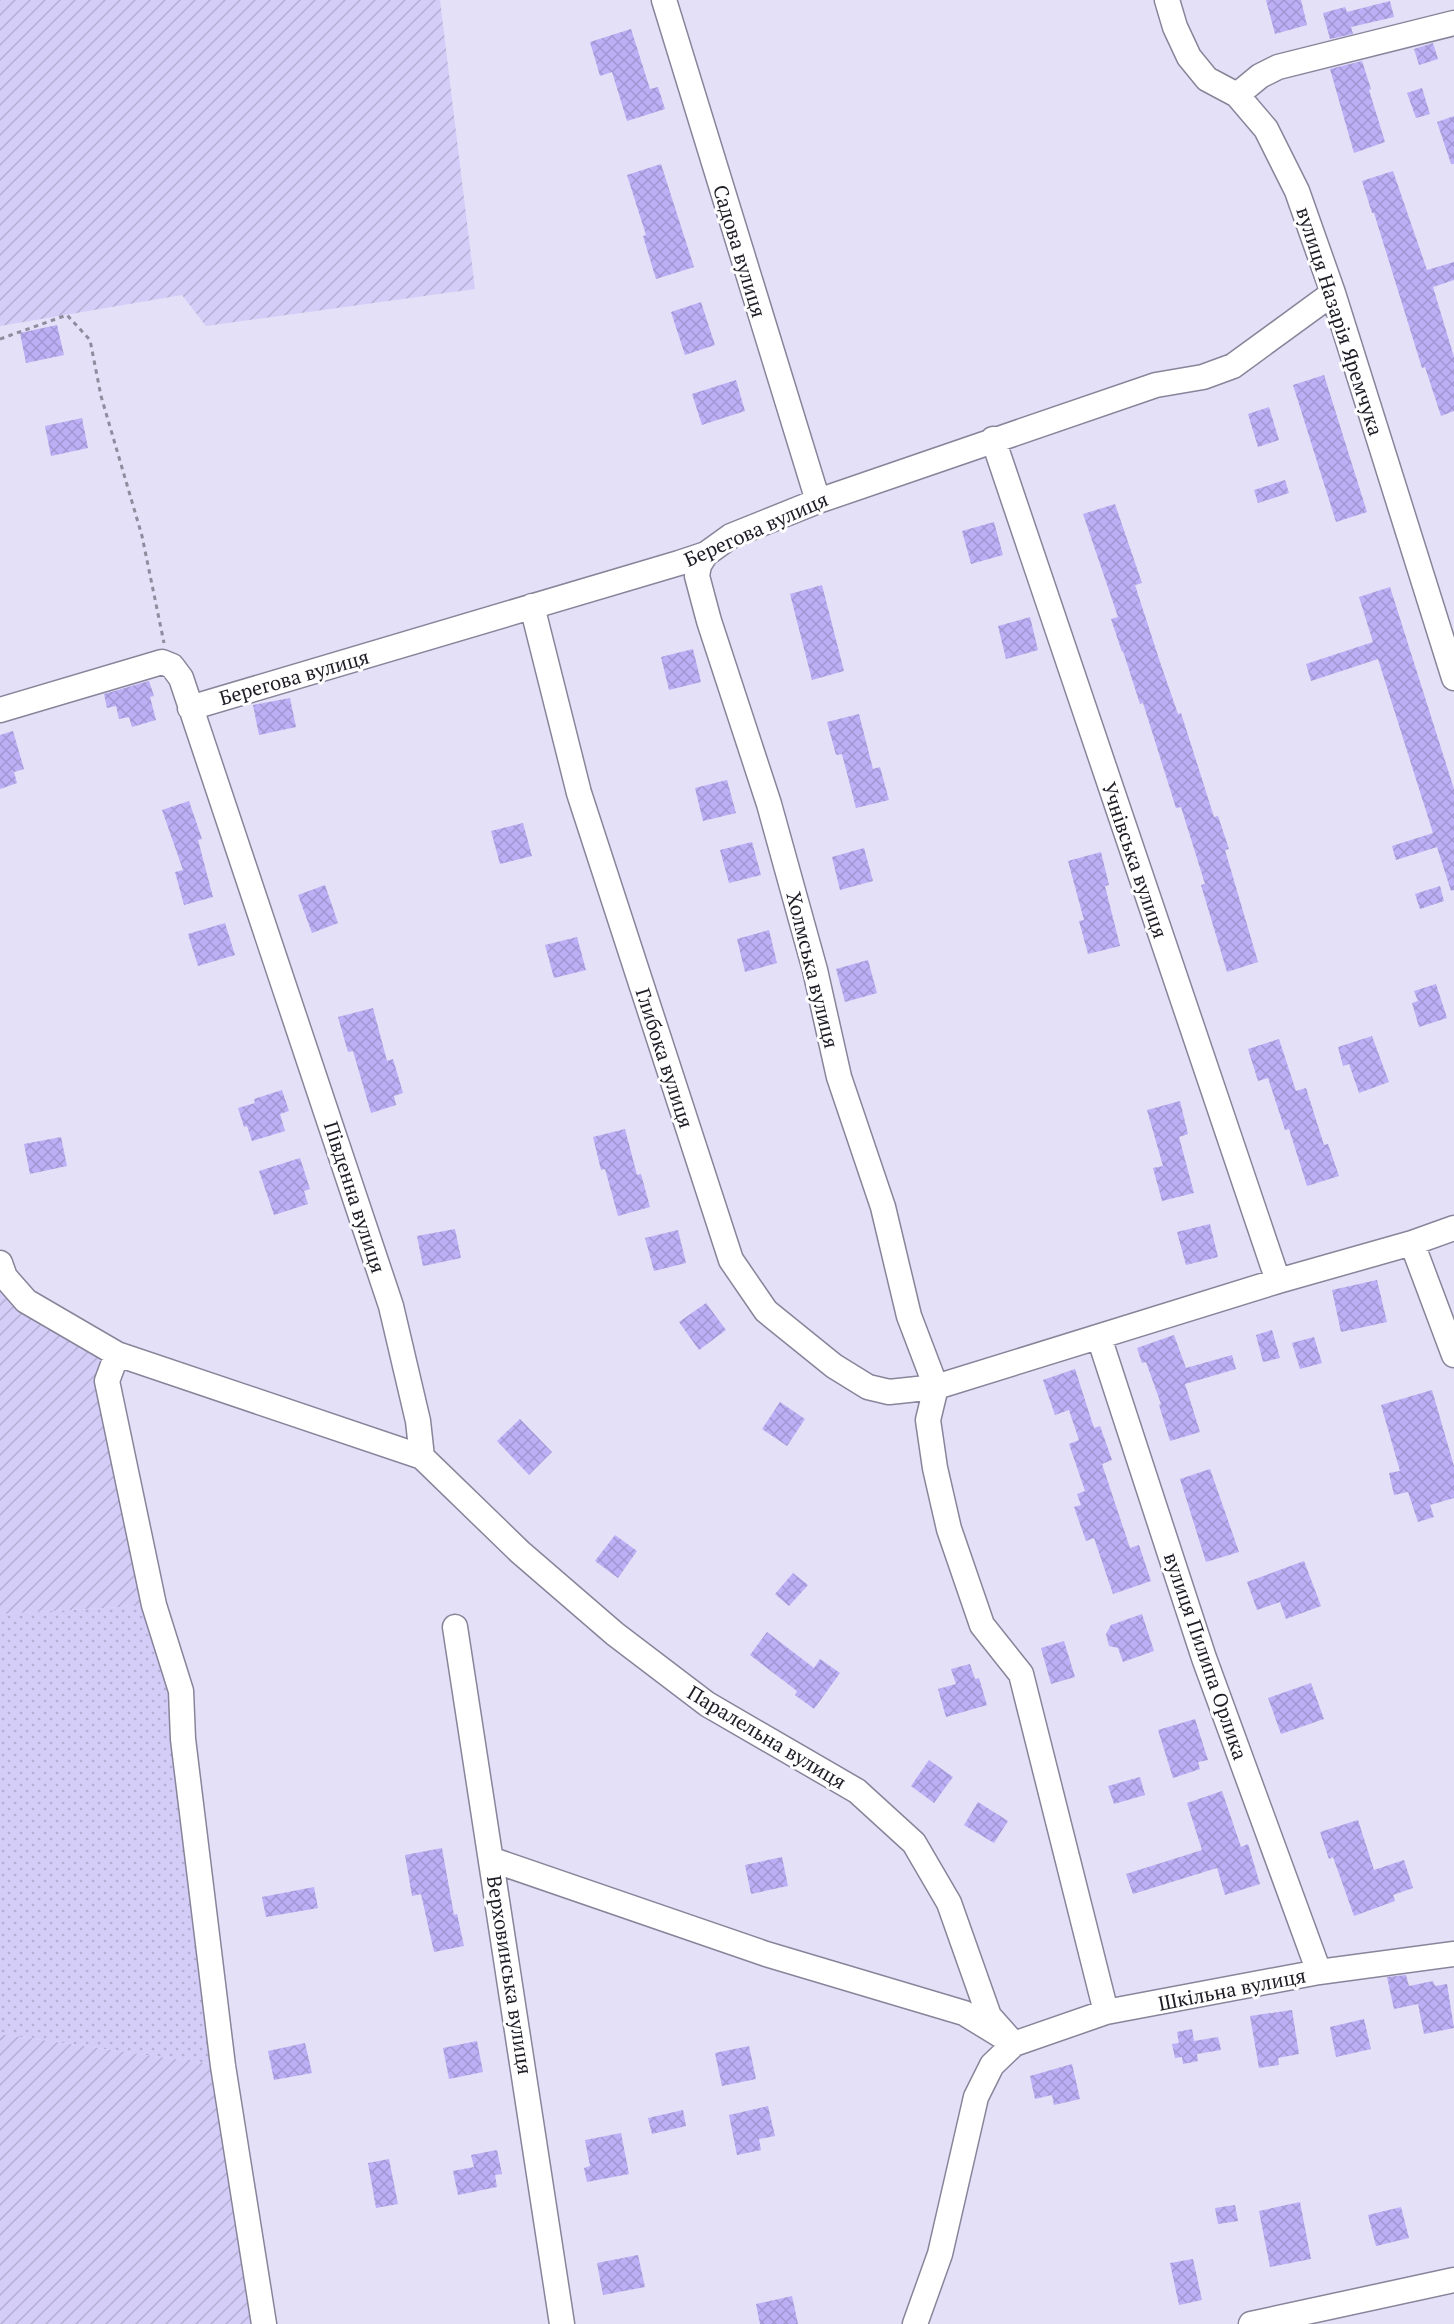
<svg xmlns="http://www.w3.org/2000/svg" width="1454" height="2324" viewBox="0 0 1454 2324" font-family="'PT Serif',serif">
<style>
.grass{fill:url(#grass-dots)}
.garden{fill:url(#garden-furrows)}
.building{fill:url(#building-cross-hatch)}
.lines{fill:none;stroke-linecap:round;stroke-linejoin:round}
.minor-casing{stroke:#88859a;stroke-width:27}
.path{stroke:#8e8c9d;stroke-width:3;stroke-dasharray:4.5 4.5;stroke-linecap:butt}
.minor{stroke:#fff;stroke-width:24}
.labels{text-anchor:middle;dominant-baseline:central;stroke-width:6;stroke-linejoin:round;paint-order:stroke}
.street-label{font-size:20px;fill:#1e1c25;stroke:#fff}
</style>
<defs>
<pattern id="grass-dots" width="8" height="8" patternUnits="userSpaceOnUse" patternTransform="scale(1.5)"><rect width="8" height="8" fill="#d3cdf8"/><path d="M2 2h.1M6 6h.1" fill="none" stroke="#b5afd4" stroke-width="1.8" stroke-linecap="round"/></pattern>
<pattern id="garden-furrows" width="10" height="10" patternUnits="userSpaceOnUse" patternTransform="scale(1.5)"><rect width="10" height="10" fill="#d3cdf8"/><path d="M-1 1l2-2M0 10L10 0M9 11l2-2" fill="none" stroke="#b5afd4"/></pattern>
<pattern id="building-cross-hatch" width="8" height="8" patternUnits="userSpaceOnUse" patternTransform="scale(1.5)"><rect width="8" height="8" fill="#bcaff5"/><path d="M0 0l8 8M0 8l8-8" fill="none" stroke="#a196d2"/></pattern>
</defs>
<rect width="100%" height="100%" fill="#e3e0f8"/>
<!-- grass -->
<path class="grass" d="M154,1605l27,86 42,375 -223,-32v-420z"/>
<!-- garden -->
<path class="garden" d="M0,0h440l35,289 -269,37 -24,-31 -182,31z
M0,1284l117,70 -10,27 47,224 -154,9z
M0,2034l223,32 39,258h-262z"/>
<!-- building -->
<path class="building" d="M1266,0h35l6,25 -32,9z
M1390,1l4,16 -43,10 2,7 -23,5 -7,-26 22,-6 2,5z
M631,29l19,60 8,-2 7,22 -38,12 -15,-49 -12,4 -10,-34z
M1433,43l5,16 -19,6 -5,-16z
M1362,61l9,28 -2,1 16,52 -31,11 -24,-84z
M1422,88l8,26 -14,4 -9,-25z
M1454,116v48h-3l-14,-42z
M661,164l33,103 -38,12 -13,-43 3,-1 -19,-60z
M1393,171l34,99 27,-8v18l-21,7 21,70v54l-13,5 -16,-49 -3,1 -48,-155h-2l-10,-32z
M701,302l14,43 -30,10 -14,-43z
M57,325l7,30 -38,8 -6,-30z
M1324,375l43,137 -31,10 -43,-137z
M736,380l9,31 -43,14 -10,-31z
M1269,407l10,33 -21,7 -10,-33z
M82,418l6,30 -37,8 -6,-30z
M1285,480l4,13 -31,10 -4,-13z
M1115,504l27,79 -7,2 25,77 18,52 3,-1 33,104 4,-1 11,33 -4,1 33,112 -31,10 -26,-87 4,-1 -24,-77 -5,1 -33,-105 -3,1 -17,-53 -1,1 -11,-33 7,-2 -35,-103z
M994,522l9,33 -32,9 -9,-33z
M822,585l22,86 -32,9 -22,-86z
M1390,587l64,202v101l-3,1 -14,-44 -41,13 -4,-14 41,-13 -55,-174 -67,22 -5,-17 67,-22 -14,-45z
M1030,617l8,33 -32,9 -8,-33z
M693,649l8,33 -32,8 -8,-33z
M149,681l5,15 -4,1 6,23 -24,7 -3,-10 -10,2 -3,-13 -9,2 -3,-14z
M290,698l6,29 -37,8 -6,-30z
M859,714l14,55 7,-2 9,33 -33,8 -14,-54 -6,1 -9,-33z
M13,731l11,38 -10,3 3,11 -17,6v-54z
M727,780l9,33 -33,8 -8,-33z
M189,801l13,38 -4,1 15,57 -29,8 -9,-33 8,-2 -21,-60z
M523,823l9,33 -32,8 -9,-33z
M752,842l9,33 -32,8 -9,-33z
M864,848l9,33 -33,9 -8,-33z
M1101,852l8,33 -4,1 15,60 -32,8 -9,-33 5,-1 -16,-59z
M325,885l13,38 -26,10 -14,-38z
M1440,886l4,15 -24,8 -5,-15z
M225,923l10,32 -37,11 -10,-32z
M769,930l8,33 -32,9 -8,-33z
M577,937l9,33 -32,8 -9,-33z
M868,960l9,33 -32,9 -9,-33z
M1436,984l11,34 -28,9 -7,-24 6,-2 -4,-10z
M373,1008l14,53 6,-2 10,34 -9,3 2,9 -25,8 -18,-62 -5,1 -10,-35z
M1372,1036l17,46 -30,11 -10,-29 -6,2 -5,-19z
M1279,1039l17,52 10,-3 18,57 4,-1 11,32 -32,10 -18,-57 -4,1 -17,-52 -10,3 -10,-32z
M282,1090l7,21 -9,3 5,17 -33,10 -5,-15 -3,1 -6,-19 17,-5 -1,-4z
M1180,1101l8,33 -9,3 15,56 -32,8 -9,-33 10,-2 -16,-56z
M625,1129l12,46 4,-1 9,33 -32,9 -13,-47 -4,1 -8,-33z
M61,1137l6,29 -37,8 -6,-30z
M300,1158l10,31 -6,2 4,13 -34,11 -15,-44z
M1210,1224l8,33 -32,8 -9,-33z
M455,1229l6,29 -38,8 -6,-30z
M678,1230l8,33 -32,8 -9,-33z
M1377,1280l10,42 -46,10 -9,-42z
M706,1303l20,27 -27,20 -20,-28z
M1272,1330l8,28 -17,4 -7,-27z
M1174,1335l12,33 46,-13 4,14 -51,15 15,48 -30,9 -11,-36 2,-1 -15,-42 -4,1 -5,-15z
M1314,1337l8,26 -22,6 -8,-26z
M1075,1369l19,59 6,-2 12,34 -10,4 28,84 9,-3 12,36 -38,13 -19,-56 -8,3 -12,-34 7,-2 -4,-11 8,-3 -16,-47 10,-4 -10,-30 -14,5 -12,-35z
M1432,1390l22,76v32l-24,7 4,12 -16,5 -10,-30 -14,3 -5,-22 11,-2 -19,-66z
M780,1402l25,17 -18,27 -25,-17z
M520,1419l32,33 -23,23 -32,-34z
M1210,1469l29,83 -33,10 -26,-83z
M615,1535l22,16 -19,27 -23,-17z
M1304,1561l17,45 -35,13 -6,-17 -23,8 -10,-28z
M793,1573l15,12 -19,21 -14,-12z
M1142,1614l12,37 -31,11 -5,-14 -9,-2 -3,-12 5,-9z
M767,1632l47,36 6,-9 20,14 -26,36 -19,-14 2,-4 -47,-36z
M1064,1641l11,36 -24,7 -10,-36z
M970,1664l5,15 4,-1 8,27 -41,12 -8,-28 18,-5 -5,-15z
M1311,1683l13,36 -43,15 -13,-36z
M1195,1719l13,41 -10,2 2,7 -27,9 -15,-48z
M929,1760l24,17 -19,26 -23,-17z
M1140,1777l5,18 -31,9 -6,-18z
M1222,1791l19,56 7,-3 12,40 -35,11 -8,-27 -84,26 -7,-20 76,-24 -15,-47z
M978,1802l30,19 -14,22 -30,-18z
M1358,1820l16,50 30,-10 9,28 -20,7 2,6 -41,15 -21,-59 -4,2 -9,-27z
M442,1848l12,67 3,-1 7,32 -30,6 -13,-58 -9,2 -7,-41z
M782,1857l6,29 -37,8 -6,-29z
M314,1887l4,21 -52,9 -4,-20z
M1406,1975l3,11 24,-5 2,5 12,-2 7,44 -30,6 -6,-30 -24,5 -7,-32z
M1292,2010l7,44 -21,4 1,7 -20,3 -9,-52z
M1364,2019l7,30 -35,8 -6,-30z
M1192,2029l2,12 24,-4 3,13 -24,4 1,7 -15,3 -1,-7 -7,1 -3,-14 7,-1 -2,-11z
M477,2041l6,31 -34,7 -6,-31z
M305,2043l7,30 -38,7 -6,-29z
M749,2046l7,33 -34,7 -7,-33z
M1072,2064l8,35 -26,6 -2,-10 -17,4 -5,-23z
M768,2106l7,30 -16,3 2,11 -24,5 -8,-40z
M683,2110l3,16 -34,8 -4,-16z
M621,2133l8,41 -42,8 -3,-14 6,-2 -5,-26z
M497,2150l5,24 -7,1 2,12 -39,8 -5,-24 21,-4 -3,-12z
M389,2159l9,45 -22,4 -8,-45z
M1300,2202l11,57 -41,8 -11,-56z
M1235,2205l3,16 -20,3 -3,-16z
M1401,2207l8,31 -33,8 -8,-31z
M638,2255l7,32 -42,8 -6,-32z
M1193,2259l9,41 -23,5 -9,-42z
M792,2296l6,28h-38l-4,-20z"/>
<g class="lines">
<!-- minor casing -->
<g class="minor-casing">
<path id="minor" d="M664,0l154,501
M1167,0l8,27 14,30 18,22 30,16 29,34 31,62 36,102 121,385
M1237,95l23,-19 18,-9 176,-44
M993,439l285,842
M706,554l-7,11 -2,11 12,45 60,183 46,166 24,107 44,130 26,109 27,71
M532,606l47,187 152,467 35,51 68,55 34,21 21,5 47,-5 342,-106 134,-38 42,-15
M190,708l489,-145 27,-9 25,-18 87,-35 338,-116 47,-8 30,-11 100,-73
M0,710l162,-48 10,4 9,12 210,628 27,115 4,36
M1412,1243l42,112
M0,1263l5,14 21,24 91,53 305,103 98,95 95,82 92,70 150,87 57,52 35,60 40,113 25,28
M1099,1337l105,321 115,314
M117,1354l-10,27 47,224 27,86 2,48 40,327 41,258
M936,1387l-8,33 7,48 14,61 33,96 39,49 85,338
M455,1627l107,697
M493,1860l273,94 198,59 36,22
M915,2324l25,-70 36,-157 16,-32 22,-21 92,-32 213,-40 135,-18
M1251,2324l203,-44"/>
</g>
<!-- path -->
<path class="path" d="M0,339l67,-24 23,25 11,56 41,140 22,107"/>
<!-- minor -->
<use href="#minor" class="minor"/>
</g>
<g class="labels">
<!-- street labels -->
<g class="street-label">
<text transform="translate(740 251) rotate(73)">Садова вулиця</text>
<text transform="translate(1340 321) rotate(72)">вулиця Назарія Яремчука</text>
<text transform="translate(756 529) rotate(-24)">Берегова вулиця</text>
<text transform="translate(294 677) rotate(-16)">Берегова вулиця</text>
<text transform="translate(1135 860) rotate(71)">Учнівська вулиця</text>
<text transform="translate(813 970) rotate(76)">Холмська вулиця</text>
<text transform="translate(665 1058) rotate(72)">Глибока вулиця</text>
<text transform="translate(355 1197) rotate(72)">Південна вулиця</text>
<text transform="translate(1206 1656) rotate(71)">вулиця Пилипа Орлика</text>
<text transform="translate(767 1737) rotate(31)">Паралельна вулиця</text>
<text transform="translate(510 1975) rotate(81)">Верховинська вулиця</text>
<text transform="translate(1232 1989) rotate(-11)">Шкільна вулиця</text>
</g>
</g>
</svg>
